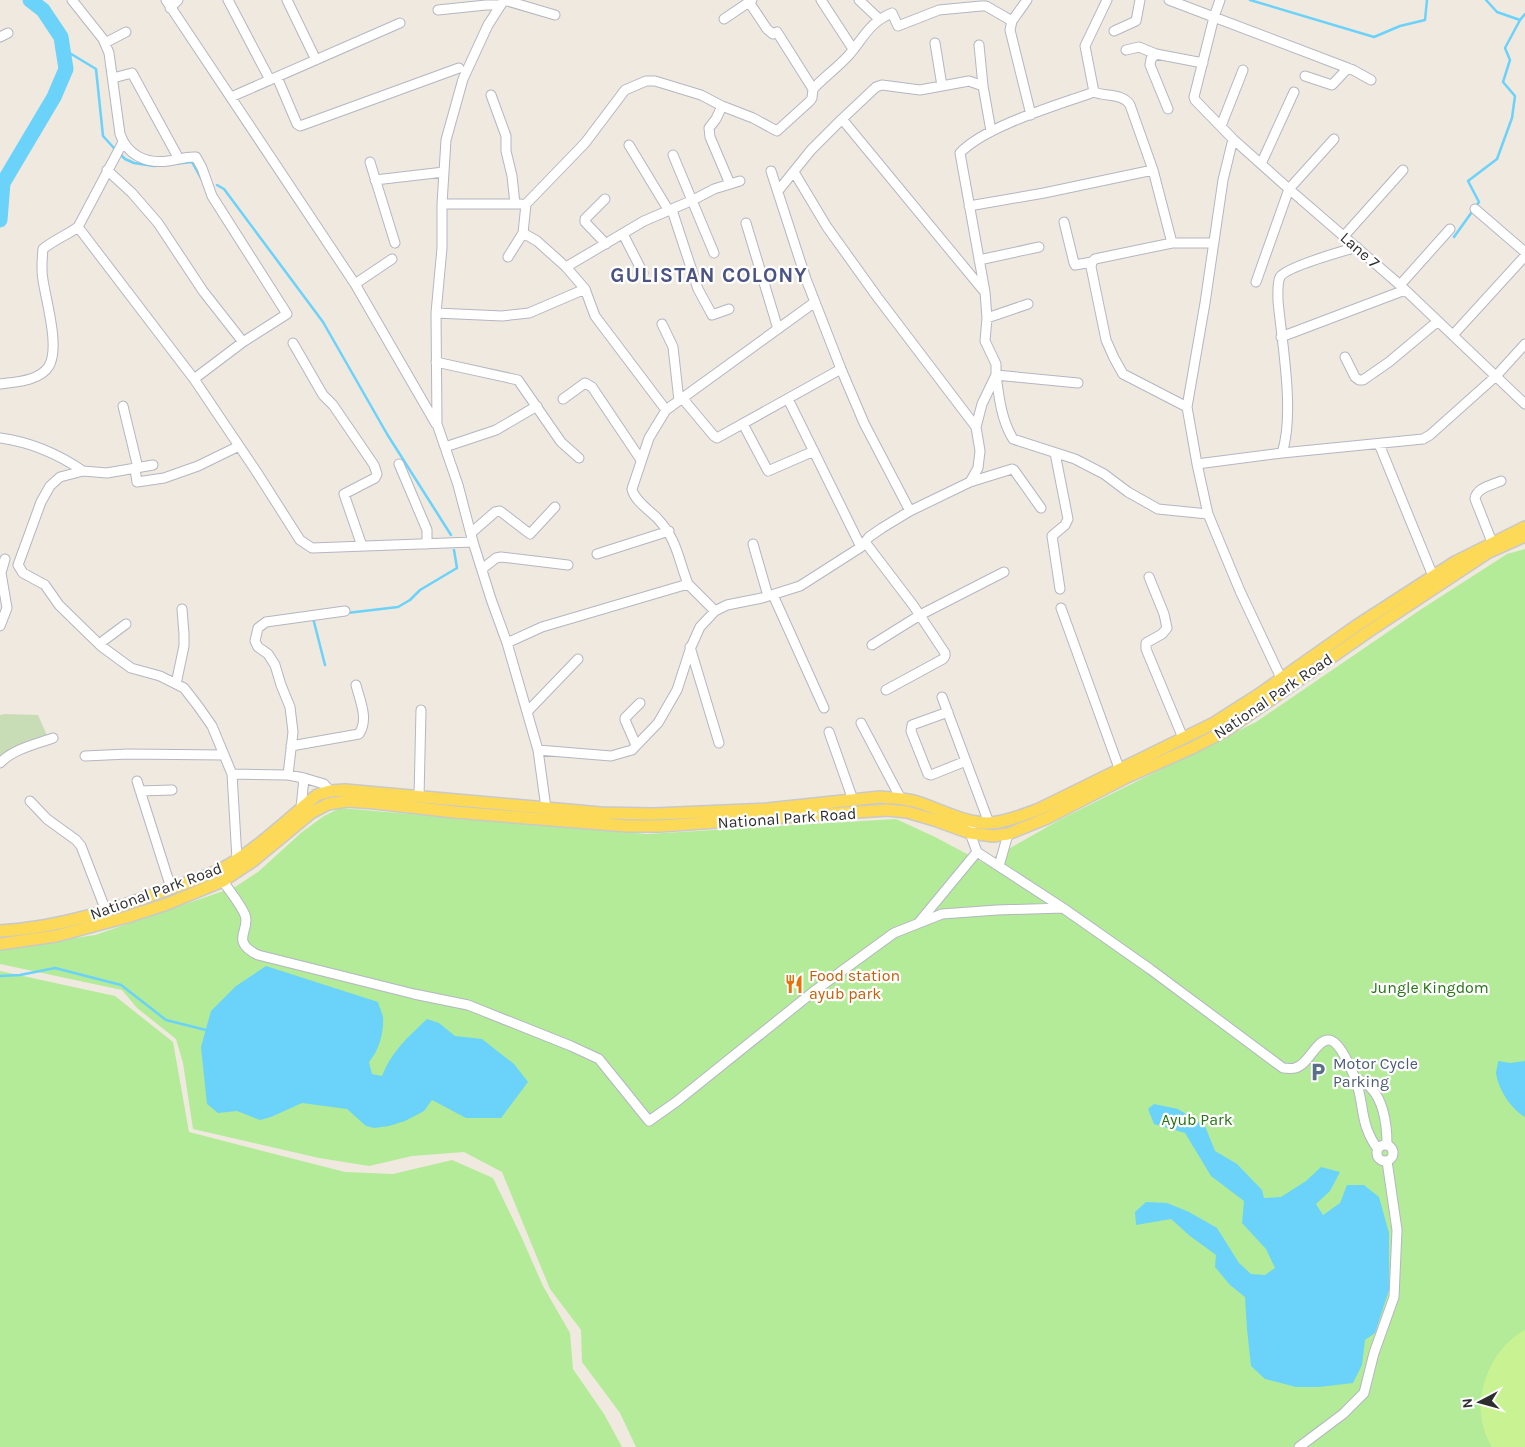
<svg xmlns="http://www.w3.org/2000/svg" width="1525" height="1447" viewBox="0 0 1525 1447" font-family="Karla,sans-serif">
<style>
.green{fill:#b3eb98}
.cemetery{fill:#c8dcb5}
.pitch{fill:#c9f293}
.water{fill:#6bd2fa}
.lines{fill:none;stroke-linecap:round;stroke-linejoin:round}
.stream{stroke:#6bd2fa;stroke-width:2.5}
.river{stroke:#6bd2fa;stroke-width:15}
.minor-casing{stroke:#b4b6c2;stroke-width:11}
.major-casing{stroke:#c9c9c9;stroke-width:14}
.minor{stroke:#fff;stroke-width:9}
.major{stroke:#fdd958;stroke-width:11}
.labels{text-anchor:middle;dominant-baseline:central;stroke-width:4.5;stroke-linejoin:round;paint-order:stroke}
.street-label{font-size:16px;fill:#2e2e2e;stroke:#fff}
.food-label{font-size:16px;fill:#c56008;stroke:#fff;text-anchor:start}
.park-label{font-size:16px;fill:#277414;stroke:#fff}
.service-label{font-size:16px;fill:#4e5e75;stroke:#fff;text-anchor:start}
.district-label{font-size:21px;font-weight:bold;letter-spacing:1px;fill:#495384;stroke:#fff}
</style>
<rect width="100%" height="100%" fill="#f0e9e0"/>
<!-- green -->
<path class="green" d="M1525,549v898h-889l-16,-34 -38,-51 -1,-32 -31,-41 -48,-117 -38,-20 -52,4 -43,10 -50,-8 -126,-29 -10,-66 -7,-24 -39,-31 -15,-18 -122,-26v-15l95,-14 140,-48 23,-15 44,-40 22,-16 16,-8 307,26 249,-15 39,18 49,26 77,-44 195,-97 164,-112 87,-56z
M0,971l115,25 58,46 16,90 156,40 48,2 59,-14 41,18 28,58 22,50 27,47 3,36 31,45 18,33h-622z"/>
<!-- cemetery -->
<path class="cemetery" d="M5,714l33,1 11,25 -49,26v-51z"/>
<!-- pitch -->
<path class="pitch" d="M1525,1330v117h-33c-25,-39 -6,-96 33,-117z"/>
<!-- water -->
<path class="water" d="M266,966l112,36c1,5 4,10 5,15 1,15 -4,34 -14,45l3,12 10,2c9,-24 26,-39 45,-57l12,4 16,13 27,3 32,25 14,18 -27,36h-35l-34,-18 -8,11 -19,10 -16,5 -15,2 -8,-2 -19,-17 -45,-6 -31,14 -11,3 -23,-9 -19,2 -11,-9 -6,-57 10,-36 25,-25z
M1498,1061l12,2 15,-2v56c-14,-8 -27,-28 -29,-44 0,-3 2,-8 2,-12z
M1154,1104l24,5 27,17 10,25 22,13 25,26 2,8 17,-1 25,-16 15,-14 19,5 -10,19 -14,13 7,11 17,-12 7,-18h17l15,12 10,36v57l-14,43 -10,7 -3,25 -9,18 -34,4h-23l-31,-8 -14,-13 -4,-37 -2,-32 -15,-12 -15,-18 1,-12 -26,-19 -19,-17 -35,6 -1,-13 11,-10 21,1 22,9 28,16 22,35 12,11 14,1 10,-7 -9,-19 -24,-26 2,-22 -33,-25 -26,-43 -31,-9 -6,-15z"/>
<g class="lines">
<!-- stream -->
<path class="stream" d="M1250,0l124,37 26,-11 25,-6 2,-20
M1486,0l11,12 23,8 5,-6
M63,49l33,20 7,67 10,11 12,12 9,4 20,3 38,-4 10,18
M217,185l7,4 99,133 64,112 64,101
M1454,237l25,-35 -11,-21 29,-22 15,-41 3,-22 -12,-14 7,-22 -5,-12 15,-28
M347,613l51,-6 12,-7 10,-10 37,-22 -3,-18
M313,618l12,47
M0,976l20,-1 35,-7 66,17 45,35 40,10"/>
<!-- river -->
<path class="river" d="M0,220l3,-37 51,-86 12,-28 -5,-32 -18,-27 -13,-10"/>
<!-- minor casing -->
<g class="minor-casing">
<path id="minor" d="M72,0l31,39 6,14 11,81c7,21 26,30 48,27 9,-1 19,-5 28,-4l6,11 10,28 75,118 -44,28 -49,37
M166,0l189,284 81,140
M228,0l42,80
M287,0l29,60
M821,0l32,49
M859,0l20,19
M1027,0l-15,21 -2,9 21,85
M1107,0l-22,46 9,46c12,5 29,1 36,13l23,65 19,73
M1169,0l184,70 18,10
M1220,0l-6,17 -20,80 1,3 38,39 56,50 111,96 125,119
M749,2l18,27 6,5 4,-2 36,57
M170,8l8,-8
M438,10l48,-5h15
M724,19l28,-19
M1114,31l22,-10 4,-21
M0,37l8,-4
M105,43l21,-11
M935,43l7,43
M979,45l4,41
M1126,50l13,-3 17,7 47,9
M1156,54l-5,5 -1,6 18,44
M1305,76l27,9 16,-17
M277,77l20,47 3,2 159,-58
M113,78l19,-5 47,86
M491,95l15,41v15l6,25 3,28
M231,97l169,-74
M722,106l-6,13 -7,9 1,9 20,47
M1221,126l22,-56
M1233,139l-10,41 -18,123 -18,104 10,57 11,50 32,77 41,87
M629,145l40,66
M673,155l41,98
M370,162l25,81
M1261,164l33,-72
M107,170l25,23 26,30 45,68 40,51
M771,171l35,108 35,90 23,54 46,88
M794,172l33,55 51,71 98,129
M375,180l69,-8
M778,191l33,-41 31,-31
M605,199l-20,20v3l21,22
M442,204h79
M969,206l75,-13 109,-23
M1475,209l50,43
M672,210l26,79 13,24 1,2 17,-6
M1064,222l10,41 1,2 17,-3
M746,223l32,106
M78,227l116,152 62,92 44,69 12,8 161,-6
M623,234l20,39
M1344,236l59,-66
M508,257l15,-24
M979,260l60,-13
M566,267l78,-46 49,-21 21,-11 26,-8
M1256,282l33,-93 45,-50
M355,284l37,-25
M1400,285l50,-56
M983,290l-141,-171 34,-32 6,-2 38,5 49,-9 14,5 8,45
M436,313l66,3 27,-3 56,-24
M987,318l41,-14
M662,324l11,23 6,54
M1453,335l72,-79
M1281,337l124,-47
M293,343l30,52 10,10 41,60 3,9 -2,4 -31,16 18,52
M1345,357l10,20 4,3h4l26,-18 49,-41
M436,362l82,18 43,62 18,16
M1078,383l-82,-8c3,22 5,44 17,64l62,20 29,15 24,18 30,17 50,5
M0,384c15,-2 40,-3 49,-18 11,-19 -3,-65 -6,-86 -2,-10 -1,-21 0,-31 11,-9 24,-14 35,-22l45,-85
M563,399l22,-16 7,4 49,73
M683,399l31,37 3,2 124,-69
M788,399l73,148
M123,406l15,62
M1187,407l-64,-33 -9,-16 -8,-18 -15,-73 1,-5 3,-3 77,-16h42
M666,410l149,-108
M743,424l25,47 46,-20
M0,438c30,4 58,16 83,33
M1379,444l54,132
M445,447l51,-17 41,-24
M1055,453l13,66 -3,6 -13,11 8,53
M1282,453c13,-39 0,-110 -4,-152 0,-8 -1,-17 2,-24 6,-10 63,-26 77,-30
M399,464l28,66v14
M1197,464l85,-11 141,-14 7,-4 66,-59 29,-32
M153,465l-46,8 -24,-2 -23,6 -10,9 -9,16 -23,63 5,8 22,12 14,20 42,41 30,22 29,8 24,12 14,18 14,20 20,48 5,85
M135,469l2,13 27,-4 34,-12 41,-20
M970,482l42,-13 2,1 27,38
M471,533l24,-21 5,-1 30,23 25,-27
M865,542l48,63 32,48v3l-2,3 -57,31
M1492,542l-17,-43c1,-11 17,-14 26,-18
M753,544l15,52
M597,554l72,-23
M482,569l14,-11 5,-1 67,8
M1149,577l15,37 3,14 -5,6 -16,9v6l37,89
M688,584c-10,-26 -11,-45 -31,-66 -8,-8 -23,-18 -25,-29l17,-51 17,-28 -71,-94 -10,-27 -19,-22 -29,-26 -14,-8 3,-29 59,-61 40,-53 21,-9h9l46,14 21,11 31,12 24,13 33,-30 2,-3 1,-9c11,-12 24,-21 35,-33 16,-18 20,-33 44,-43l6,13 41,-16 42,-4h5l26,15
M773,595l51,113
M1061,608l58,160
M0,626l7,-18 -6,-35 4,-14
M507,643l35,-16 146,-43 27,27
M99,644l27,-20
M872,645l48,-30 84,-43
M690,647l29,96
M176,684l8,-38v-12l-2,-25
M942,697l47,126
M527,712l51,-53
M948,712l-36,13 -1,6 17,43 3,1 35,-14
M861,723l40,76
M829,732l24,68
M636,745l-11,-25v-2l15,-15
M291,746l68,-12c10,-15 1,-33 -3,-49
M538,750l-31,-107 -16,-44 -18,-57 -15,-57 -21,-61 -1,-111 6,-65v-44l4,-64 17,-61 25,-54 16,-25 51,15
M85,756l43,-2 96,1
M0,763c13,-14 36,-19 53,-25
M232,774l56,1 16,3 -3,30
M288,775l5,-43 -3,-25 -9,-22 -6,-20 -7,-11 -10,-7 -3,-6 3,-13 8,-6 79,-11
M304,778l20,6 6,7
M137,781l34,107
M140,791l32,-1
M419,797l2,-87
M30,801l17,18 29,21 5,6 25,65
M546,808l-8,-58 73,6 21,-6 26,-27 19,-33 14,-43 9,-20 15,-16 12,-6 35,-7 38,-12 61,-39 8,-10 13,-9 28,-17 60,-29 8,-14 2,-17 -4,-24 6,-23 14,-29v-11l-11,-23 2,-23 -2,-26 -25,-139c25,-27 98,-48 134,-61
M971,828l-1,5 7,19 86,56 87,61 133,99c4,0 8,1 12,0 14,-3 21,-29 34,-28 12,1 26,37 29,48 4,13 4,28 9,41 3,8 6,14 11,20
M999,866l9,-32
M223,881c7,11 17,22 22,34 6,15 -16,26 13,40l156,39 54,11 103,41 28,13 50,62 27,-19 137,-110 81,-59 48,-19 55,-4 66,-2
M920,921l57,-69
M1354,1077c5,3 13,6 17,11 14,15 16,38 16,57
M1377 1153a8 8 0 1 1 16 0a8 8 0 1 1-16 0Z
M1299,1447l44,-33 21,-21 10,-40 20,-56 3,-67 -10,-69"/>
</g>
<!-- major casing -->
<g class="major-casing">
<path id="major" d="M0,931c58,-3 112,-21 166,-41 19,-7 39,-13 57,-22 32,-17 66,-50 94,-73l13,-4 15,-1 256,23 53,1 113,-5 113,-12c11,1 23,1 34,4 24,7 49,22 74,22 16,0 34,-8 49,-13l177,-87 44,-28 98,-69 99,-64 70,-35
M0,944l56,-8 71,-19 40,-13 56,-23 30,-20 58,-48 17,-9 19,-3 28,2 79,9 173,14h33l227,-16 20,2 27,8 36,13 23,3 15,-2 37,-15 82,-42 65,-29 35,-18 141,-98 121,-80 36,-16"/>
</g>
<!-- minor -->
<use href="#minor" class="minor"/>
<!-- major -->
<use href="#major" class="major"/>
</g>
<!-- icons -->
<defs>
<g id="restaurant-bare" transform="scale(1.5)"><path d="M-5-6h1v4h1v-4h1v4h1v-4h1v5L-1.5 .5V6h-2V.5L-5-1ZM5-6V6H3V1.5H1.5Q1.5-4 5-6Z" fill="#e8710a" stroke="#fff" stroke-width="2.5" paint-order="stroke"/></g>
<g id="parking-bare" transform="scale(1.5)"><path d="M-3.5-5.5H1a3.5 3.5 0 0 1 0 7H-1V5.5H-3.5ZM-1-3.4V-.6H.8a1.4 1.4 0 0 0 0-2.8Z" fill="#5c6f8a" stroke="#fff" stroke-width="2.5" paint-order="stroke"/></g>
</defs>
<g fill-rule="evenodd">
<use href="#restaurant-bare" x="794" y="984"/>
<use href="#parking-bare" x="1318" y="1072"/>
</g>
<g class="labels">
<!-- street labels -->
<g class="street-label">
<text transform="translate(1360 250) rotate(41)">Lane 7</text>
<text transform="translate(1273 696) rotate(-34)">National Park Road</text>
<text transform="translate(787 818) rotate(-4)">National Park Road</text>
<text transform="translate(156 891) rotate(-20)">National Park Road</text>
</g>
<!-- food labels -->
<g class="food-label">
<text x="809" y="975">Food station<tspan x="809" dy="18">ayub park</tspan></text>
</g>
<!-- park labels -->
<g class="park-label">
<text x="1430" y="987">Jungle Kingdom</text>
<text x="1197" y="1119">Ayub Park</text>
</g>
<!-- service labels -->
<g class="service-label">
<text x="1333" y="1063">Motor Cycle<tspan x="1333" dy="18">Parking</tspan></text>
</g>
<!-- district labels -->
<g class="district-label">
<text x="709" y="275">GULISTAN COLONY</text>
</g>
</g>
<!-- north arrow -->
<g transform="translate(1480 1402) rotate(264)" stroke="#ffffff" stroke-width="4" paint-order="stroke">
<path d="M0-4L9 19L0 12L-9 19Z" fill="#2e2e2e"/>
<text y="-8" font-size="14" font-weight="bold" text-anchor="middle" fill="#2e2e2e">N</text>
</g>
</svg>
